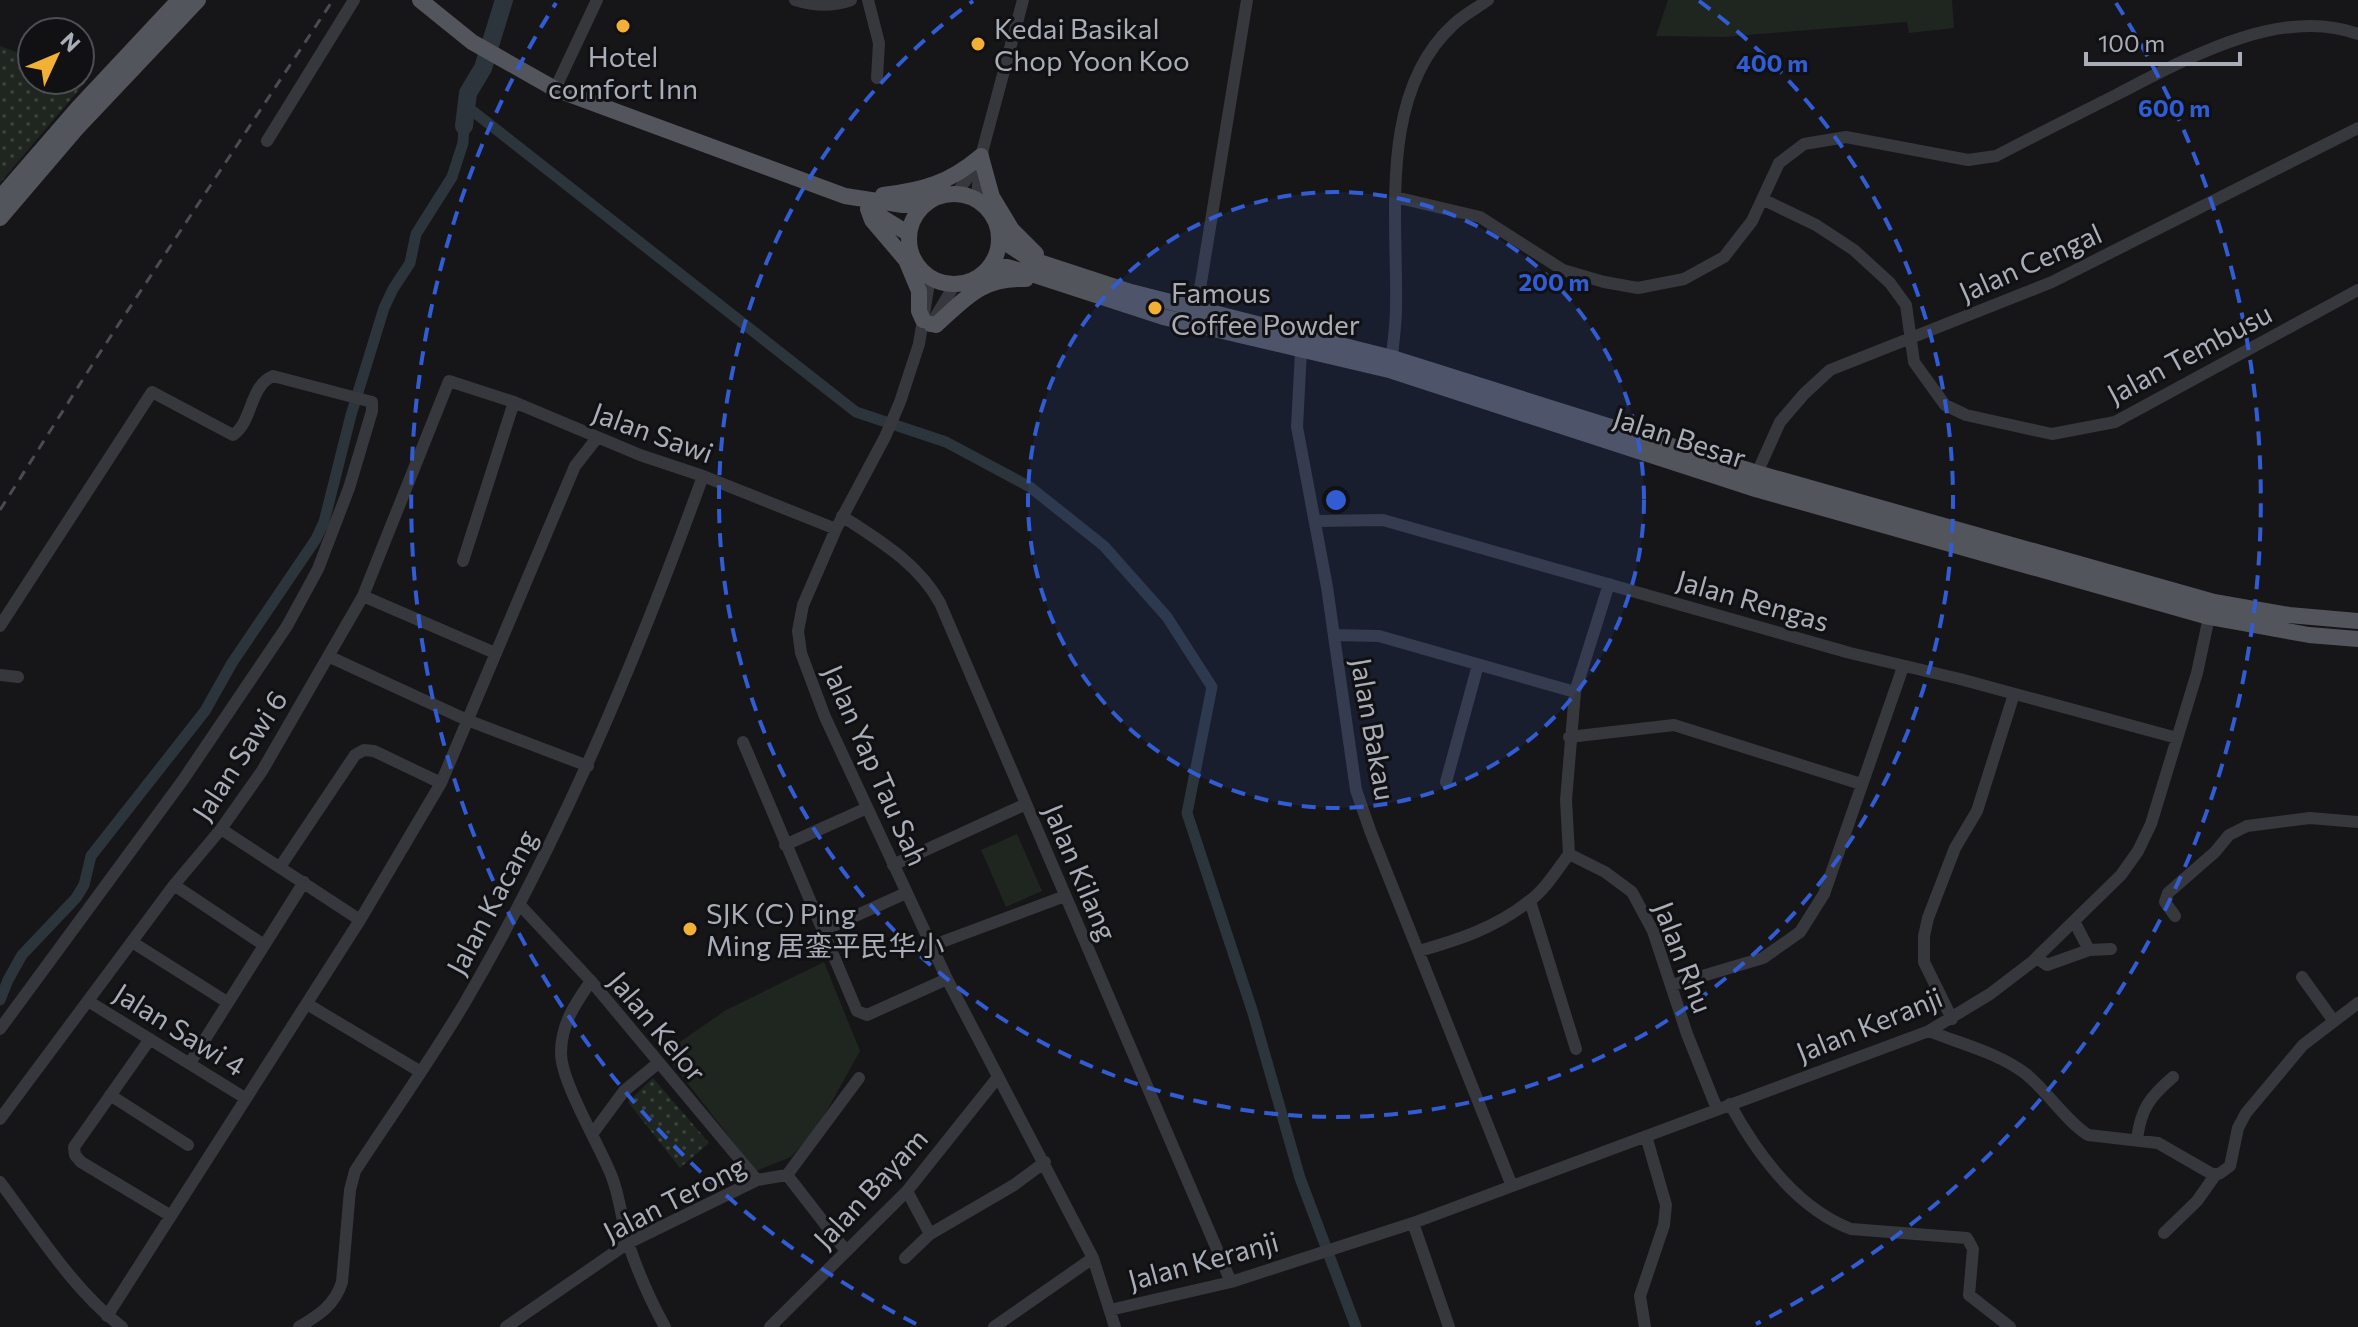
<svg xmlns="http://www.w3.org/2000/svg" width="2358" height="1327" viewBox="0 0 2358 1327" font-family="Commissioner,'Noto Sans SC',sans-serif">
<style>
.green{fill:url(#green-dots)}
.pitch{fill:#1e261f}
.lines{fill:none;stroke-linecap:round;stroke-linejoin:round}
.canal{stroke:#2c353c;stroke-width:11}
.river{stroke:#2c353c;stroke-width:18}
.minor{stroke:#37383d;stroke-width:12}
.major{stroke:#53555c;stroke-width:16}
.rail{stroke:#4a4c52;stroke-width:3;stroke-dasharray:10 8;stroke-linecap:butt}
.ring{fill:none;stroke:#325cd3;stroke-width:4;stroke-dasharray:14 10}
.poi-dot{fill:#f2b134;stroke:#111113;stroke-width:3}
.labels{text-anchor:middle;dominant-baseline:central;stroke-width:6;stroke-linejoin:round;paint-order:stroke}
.poi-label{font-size:28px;fill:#a8adb8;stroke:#111113;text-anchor:start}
.street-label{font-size:28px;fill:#a8adb8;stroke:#111113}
.centre{fill:#325cd3;stroke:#111113;stroke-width:4}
.ring-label{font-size:24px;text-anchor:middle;font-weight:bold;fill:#325cd3;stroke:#111113;stroke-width:6;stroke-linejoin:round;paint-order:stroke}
</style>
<defs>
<pattern id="green-dots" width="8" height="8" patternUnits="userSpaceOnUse" patternTransform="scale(2)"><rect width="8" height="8" fill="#1e261f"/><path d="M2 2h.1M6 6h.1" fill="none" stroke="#3c433d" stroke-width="1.8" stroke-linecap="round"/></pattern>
</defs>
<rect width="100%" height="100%" fill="#161618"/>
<!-- green -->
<path class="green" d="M0,46l32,12v22h48v-4l8,3 -88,104z
M653,1078l56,65 -29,25 -52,-66z"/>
<!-- pitch -->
<path class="pitch" d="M1668,0h284l2,28 -45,5 -2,-11 -184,15 -67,-1z
M1017,834l25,57 -36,16 -25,-57z
M824,962l36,89 -44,79 -25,27 -35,14 -92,-118 62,-43z"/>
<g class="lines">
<!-- canal -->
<path class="canal" d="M465,105l391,307 90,30 84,45 74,59 63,71 45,70 -25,126 66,200 47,165 56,149
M0,1000l8,-20 14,-25 54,-57 8,-13 7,-29 114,-145 27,-48 84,-124 8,-17 27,-107 33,-107 9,-19 17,-26 6,-29 36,-57 11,-34 1,-17"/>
<!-- river -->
<path class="river" d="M464,126l4,-33 15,-25 21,-68"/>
<!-- minor -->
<path class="minor" d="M795,0c19,6 37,7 56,0
M868,0l11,43 -2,35
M555,89l42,-89
M267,141l87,-141
M956,194l22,-31
M1395,197l85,20 83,53 41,12 34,6 46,-9 40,-22 28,-36 27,-58 25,-19 42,-7 122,23 28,-4c40,-21 80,-41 120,-61 68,-35 164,-90 242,-61
M977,200l3,-40 43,-160
M1764,200l52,25 38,25 36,33 16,22 8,57 31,43 21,10 86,19 63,-12 243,-132
M930,277l-11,67 -19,58 -15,35 -49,92 -33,76 -5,26 3,22 24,64 122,262 146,279 22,69
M1197,307l50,-307
M930,326l25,-42
M1301,351l-4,76 30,160 29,203 15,43 141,353
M1392,358c1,-16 4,-33 4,-49 2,-91 -18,-215 57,-284 10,-10 24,-17 35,-25
M1757,473l23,-51 24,-28 26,-24 222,-88 306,-154
M842,516c38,25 76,47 98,87l291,679
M1316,521l67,-1 467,133 110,26 217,59
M463,561l51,-159
M363,596l132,57
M0,626l152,-234 81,43c20,-13 16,-49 40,-59l99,26v9l-23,77 -31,81 -31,57 -104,154 -183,249
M1334,635l45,1 196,56
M330,657l137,63 121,46
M0,675l18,2
M1569,737l105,-12 187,59
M743,742l114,269 10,4 80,-36
M1446,782l32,-117
M221,829l139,91
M785,845l82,-37
M1569,854l36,18 27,20 21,39 34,103 30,75
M893,865l133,-61
M280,867l75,-112 9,-5 10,1 67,32
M174,885l90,60
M1530,901l46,148
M519,904l72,77 166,199
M2175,916l-10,-14 3,-9 47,-41 14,-17 18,-9 63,-8 48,4
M2074,921l15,29
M822,931l84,-38
M132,942l95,60
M931,946l134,-50
M1419,951c39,-11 76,-23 109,-49 17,-12 29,-32 41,-48l-3,-54 9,-108 34,-108
M2037,958l10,7 42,-15 22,-1
M2302,977l31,43
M591,981c-16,23 -30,43 -30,72 0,29 39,93 51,124 8,21 10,44 16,66 10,29 22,57 37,84
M1672,985l91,-27 37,-26 24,-38 79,-227
M88,1001l157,97
M307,1004l114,68
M1952,1019l-28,-57v-26l4,-18 27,-70 22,-37 37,-117
M1929,1031c32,13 70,22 97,43 22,18 39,46 62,61l70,8 54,31h7l11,-8 8,-38 8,-15 57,-68 55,-42
M150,1039l-76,108 1,8 6,7 90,54
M190,1063l114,-181
M110,1095l78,50
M1730,1104c27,50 67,104 121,125l116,9 6,11 -4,46 41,32
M0,1119l174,-234 47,-56 41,-58 101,-175 86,-215 65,21 126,53 63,21 133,53
M593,1133l31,-42 33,-27
M2137,1139c4,-31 13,-42 36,-62
M787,1175l72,-97
M787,1175l59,76
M0,1182c36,48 74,109 122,145
M907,1191l23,43
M1413,1223l36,104
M2164,1233l33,-32 19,-27
M905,1258l25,-24 84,-49 31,-23
M1110,1310l121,-28 182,-59 516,-192 61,-37 42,-32 89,-87 17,-24 13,-27 46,-151 12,-56
M107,1316l253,-396 81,-137 134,-317 22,-28
M299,1327c20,-12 36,-22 43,-45l8,-92 5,-19c36,-55 75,-110 109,-167 98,-167 173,-346 239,-528
M506,1327l122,-84 129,-63 30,-5
M770,1327l137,-136 91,-114
M994,1327l99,-69
M1645,1327l-5,-31 24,-71 2,-20 -20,-69"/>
<!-- major -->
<path class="major" d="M420,0l52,42 83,47 290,107 58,9 22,-1
M981,157l11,40 20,33 24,24
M909 239a45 45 0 1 1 90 0a45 45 0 1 1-90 0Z
M883,195c41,-5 66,-12 98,-39
M0,198l78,-90 101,-108
M868,209l4,11 34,40 13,31v20l4,9
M870,210l39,24
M0,218l76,-89 122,-129
M1000,239l30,20 101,33 261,66 365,115 457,129 75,13 69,6
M990,267h17l18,5 138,45 226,53 363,118 457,129 100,18 49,4
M931,324l5,1c30,-27 46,-48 90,-46"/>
<!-- rail -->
<path class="rail" d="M0,510l99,-156 234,-354"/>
</g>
<!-- distance rings -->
<circle cx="1336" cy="500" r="308" fill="#325cd3" fill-opacity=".12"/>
<g class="ring">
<circle cx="1336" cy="500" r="308"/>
<path d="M1699 1A617 617 0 1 1 973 1"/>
<path d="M916 1324A925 925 0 0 1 556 3M2116 3A925 925 0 0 1 1756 1324"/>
</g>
<!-- markers -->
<g class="poi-dot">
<circle cx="623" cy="26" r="8"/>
<circle cx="978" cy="44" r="8"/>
<circle cx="1155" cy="308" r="8"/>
<circle cx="690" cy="929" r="8"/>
</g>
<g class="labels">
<!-- poi labels -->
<g class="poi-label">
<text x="994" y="28">Kedai Basikal<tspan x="994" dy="32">Chop Yoon Koo</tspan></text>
<text x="623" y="56" text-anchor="middle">Hotel<tspan x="623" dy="32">comfort Inn</tspan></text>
<text x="1171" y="292">Famous<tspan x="1171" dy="32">Coffee Powder</tspan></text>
<text x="706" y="913">SJK (C) Ping<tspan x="706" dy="32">Ming 居銮平民华小</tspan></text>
</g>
<!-- street labels -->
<g class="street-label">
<text transform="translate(2030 262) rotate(-24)">Jalan Cengal</text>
<text transform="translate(2189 353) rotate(-28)">Jalan Tembusu</text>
<text transform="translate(653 432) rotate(20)">Jalan Sawi</text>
<text transform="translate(1680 437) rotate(18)">Jalan Besar</text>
<text transform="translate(1753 600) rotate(16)">Jalan Rengas</text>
<text transform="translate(1374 729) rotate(80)">Jalan Bakau</text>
<text transform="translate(239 755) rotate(-57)">Jalan Sawi 6</text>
<text transform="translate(876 765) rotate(66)">Jalan Yap Tau Sah</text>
<text transform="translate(1081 872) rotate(67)">Jalan Kilang</text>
<text transform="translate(491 902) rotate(-62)">Jalan Kacang</text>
<text transform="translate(1684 957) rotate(69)">Jalan Rhu</text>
<text transform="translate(1869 1024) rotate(-22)">Jalan Keranji</text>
<text transform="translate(658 1026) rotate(50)">Jalan Kelor</text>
<text transform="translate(180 1029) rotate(32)">Jalan Sawi 4</text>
<text transform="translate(870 1188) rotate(-47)">Jalan Bayam</text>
<text transform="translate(674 1198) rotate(-27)">Jalan Terong</text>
<text transform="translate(1203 1260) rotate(-15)">Jalan Keranji</text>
</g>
</g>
<circle cx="1336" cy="500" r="12" class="centre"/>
<g class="ring-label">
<text x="1772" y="72">400 m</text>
<text x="2174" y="117">600 m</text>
<text x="1554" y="291">200 m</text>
</g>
<!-- north arrow -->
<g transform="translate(56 56) rotate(46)"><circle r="38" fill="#111113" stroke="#4d4f55" stroke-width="2"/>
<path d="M0-6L14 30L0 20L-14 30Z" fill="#f2b134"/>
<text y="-12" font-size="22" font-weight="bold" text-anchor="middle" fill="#a8adb8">N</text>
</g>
<!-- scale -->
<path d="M2086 52v12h154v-12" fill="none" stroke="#a8adb8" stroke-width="4"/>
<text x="2098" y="52" font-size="24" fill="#a8adb8" stroke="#111113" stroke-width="6" paint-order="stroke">100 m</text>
</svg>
